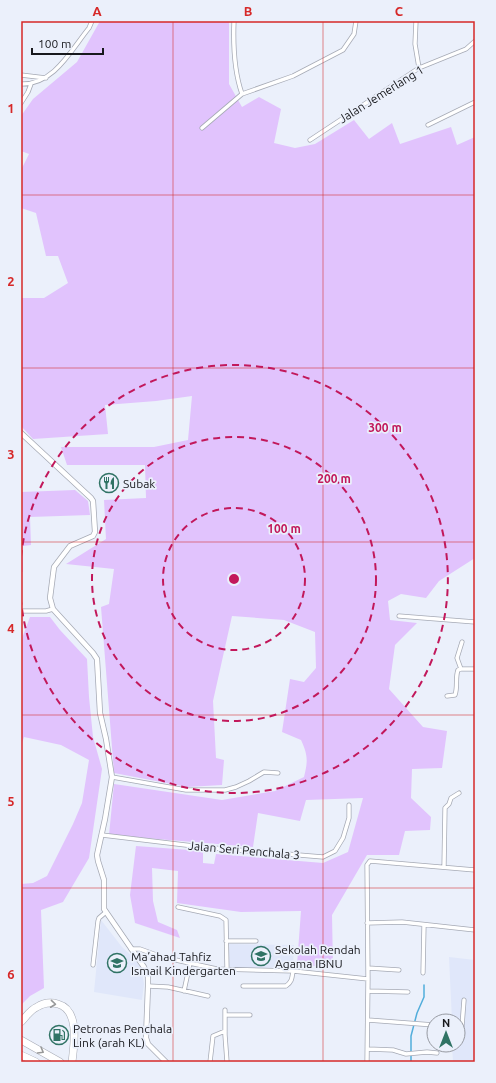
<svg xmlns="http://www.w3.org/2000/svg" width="496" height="1083" viewBox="0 0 496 1083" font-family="Ubuntu,sans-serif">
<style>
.built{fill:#e0e7fa}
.green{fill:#e1c3fd}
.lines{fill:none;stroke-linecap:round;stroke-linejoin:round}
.stream{stroke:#52addb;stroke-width:1.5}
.minor-casing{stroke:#a6aab5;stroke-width:5}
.tertiary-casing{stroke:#a6aab5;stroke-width:6}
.motorway-casing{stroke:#a6aab5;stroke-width:8}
.minor{stroke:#fff;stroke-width:3.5}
.tertiary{stroke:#fff;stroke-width:4.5}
.motorway{stroke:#fff;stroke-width:7}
.oneway{stroke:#979899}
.grid{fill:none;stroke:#d62828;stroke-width:1;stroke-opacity:0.55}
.ring{fill:none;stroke:#c2185b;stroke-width:2;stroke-dasharray:7 5}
.labels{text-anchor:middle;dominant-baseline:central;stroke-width:3.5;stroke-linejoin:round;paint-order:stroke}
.street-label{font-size:12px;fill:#18191d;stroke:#ebf0fb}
.poi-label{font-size:12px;fill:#18191d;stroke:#ebf0fb;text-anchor:start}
.centre{fill:#c2185b;stroke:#ebf0fb;stroke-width:2}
.ring-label{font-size:12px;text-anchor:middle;font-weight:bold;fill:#c2185b;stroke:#ebf0fb;stroke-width:3.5;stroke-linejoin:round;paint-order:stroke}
.neatline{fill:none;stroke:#d62828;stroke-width:1.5}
.grid-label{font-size:13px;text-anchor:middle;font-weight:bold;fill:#d62828}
</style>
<rect width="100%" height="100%" fill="#ebf0fb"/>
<!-- built -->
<path class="built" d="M101,920l21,27 12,11 7,10 3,16 -2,16 -48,-8z
M229,944l65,1 -1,22 -64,2z
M449,957l26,3v102h-22l-1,-17h6v-24h-6z"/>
<!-- green -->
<path class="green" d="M100,21h129v63l13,23 17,-10 22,12 -7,34 21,5 20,-4 39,-24 15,19 23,-16 8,21 51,-17 6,18 18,-8v421l-36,23 -13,17 -25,-4 -13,7 2,19 27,3 -22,22 -6,44 34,38 24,4 -5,37 -30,1 -1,29 20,19 -1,13 -25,1 -6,24h-32l-35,60 1,52 -36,-2 4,-54 -60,1 -64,-9 1,-32 -26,-3 1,33 5,21 19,8 3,8 -45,-15 -5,-28 6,-49 67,5v12l11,1 2,-10 107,9 25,-11 15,-54 -57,2 -6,21 -42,-8 -5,34 -144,-12 5,-51 108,16 53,-9 29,-14c4,-16 4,-22 -3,-37l-19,-8 8,-53 14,3 12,-14 -1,-36 -31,-12 -52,-4 -19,85 3,57 8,2 -2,25 -35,2 -73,-14 -13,-166 8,-3 5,-35 -48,-5 40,-25 -2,-39 42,-2 -1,-33h-78l-6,-18h93l34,-7 4,-44 -36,5 -51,4 3,29 -75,5 -12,-13v-128h23l24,-15 -10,-27h-12l-10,-43 -15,-5v-38l8,-16 -8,-3v-35l12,-17 44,-37z
M75,490l13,11 2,14 -60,2 1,28 -8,1v26h-2v-80z
M30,617h20l10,13 27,29 2,38 4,40 9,32 -13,89 -26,44 -22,8 3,78 -14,8 -9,9v-121l12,-1 14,-7 26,-52 9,-21 7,-43 -28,-15 -37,-8 -3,9v-105z"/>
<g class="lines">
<!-- stream -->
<path class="stream" d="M411,1062v-26l6,-23 7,-16v-12"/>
<!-- minor casing -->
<g class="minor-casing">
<path id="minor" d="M234,21c-1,25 0,50 8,73
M416,21l-1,23 4,24
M21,75l25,3
M21,84c33,1 50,-34 68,-56l3,-7
M21,103l7,-11 3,-8
M428,125l47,-23
M202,128l40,-34 51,-18 50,-26 11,-16 2,-13
M310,140l109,-72 47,-19 9,-8
M21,611h25l7,-2
M399,616l76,6
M461,669l-4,-11 5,-16
M447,696l8,-1c3,-9 0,-17 3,-25l3,-1h14
M112,777l74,13h39l11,-3 13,-6 15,-9 14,1
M102,835l100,12 121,10 12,-6 8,-13 6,-20v-13
M444,867l1,-59 4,-4 2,-6 8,-5
M178,907l42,9 6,4 1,50
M367,923l35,-1 73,8
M226,941h30
M131,949h9l22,8 55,12 76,2 75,8
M93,965l5,-44 1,-3 7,-6
M368,968l31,2
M423,973l1,-48
M148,986l20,1 40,9
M243,986h43c6,-4 6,-8 7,-15
M184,991l6,-28
M368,991l40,1
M225,1010v25l2,27
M225,1015h25
M368,1020l66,5
M458,1026h4l2,-26
M368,1049l25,1 13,4 21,-2 10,1
M210,1062l3,-26 12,-5
M367,1062l1,-83 -1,-114 3,-4 105,9"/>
</g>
<!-- tertiary casing -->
<g class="tertiary-casing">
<path id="tertiary" d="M21,433l70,65 2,3 2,31 -2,4 -23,10 -16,21 -4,31 3,11 40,44 4,6 3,54 6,26 6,38 -7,42 -8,36 1,6 6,19v29l40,58 4,10v9l-2,52 2,6 18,18"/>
</g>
<!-- motorway casing -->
<g class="motorway-casing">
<path id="motorway" d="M21,1022c5,-5 9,-12 16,-15 6,-4 14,-5 21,-3 22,6 16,41 14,58
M21,1040l39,22
M21,1055l15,7"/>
</g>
<!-- minor -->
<use href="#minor" class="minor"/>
<!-- tertiary -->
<use href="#tertiary" class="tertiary"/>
<!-- motorway -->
<use href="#motorway" class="motorway"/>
</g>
<!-- one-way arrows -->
<defs><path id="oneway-chevron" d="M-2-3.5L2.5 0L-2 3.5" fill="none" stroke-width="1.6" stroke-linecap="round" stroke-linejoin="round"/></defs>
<g class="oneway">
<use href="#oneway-chevron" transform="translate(53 1004) rotate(6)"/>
<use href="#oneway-chevron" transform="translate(41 1051) rotate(30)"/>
</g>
<!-- grid -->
<path class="grid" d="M173,21v1041M323,21v1041M21,195h454M21,368h454M21,542h454M21,715h454M21,888h454"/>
<!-- distance rings -->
<g class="ring">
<circle cx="234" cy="579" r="71"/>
<circle cx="234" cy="579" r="142"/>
<path d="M21 557A214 214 0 1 1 21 601"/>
</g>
<!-- icons -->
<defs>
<g id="restaurant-ring" transform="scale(1)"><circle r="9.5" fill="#ebf0fb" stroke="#307365" stroke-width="1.5"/><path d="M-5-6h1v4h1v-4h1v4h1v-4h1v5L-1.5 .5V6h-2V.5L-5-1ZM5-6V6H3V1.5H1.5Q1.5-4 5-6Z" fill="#307365"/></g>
<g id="school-ring" transform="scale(1)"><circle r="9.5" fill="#ebf0fb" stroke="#307365" stroke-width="1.5"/><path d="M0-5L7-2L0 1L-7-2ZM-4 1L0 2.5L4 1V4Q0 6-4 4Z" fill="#307365"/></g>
<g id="fuel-ring" transform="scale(1)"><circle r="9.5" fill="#ebf0fb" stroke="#307365" stroke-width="1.5"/><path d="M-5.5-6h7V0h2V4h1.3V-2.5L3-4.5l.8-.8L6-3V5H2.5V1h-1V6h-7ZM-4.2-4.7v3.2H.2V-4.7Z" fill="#307365"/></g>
</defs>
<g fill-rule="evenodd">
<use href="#restaurant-ring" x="109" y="483"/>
<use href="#school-ring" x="261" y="956"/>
<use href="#school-ring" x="117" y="963"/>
<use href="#fuel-ring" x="59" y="1035"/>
</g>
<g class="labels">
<!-- street labels -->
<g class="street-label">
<text transform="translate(381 94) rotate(-32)">Jalan Jemerlang 1</text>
<text transform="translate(244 850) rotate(5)">Jalan Seri Penchala 3</text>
</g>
<!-- poi labels -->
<g class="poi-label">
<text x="123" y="483">Subak</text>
<text x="275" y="949">Sekolah Rendah<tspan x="275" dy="14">Agama IBNU</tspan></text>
<text x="131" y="956">Ma’ahad Tahfiz<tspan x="131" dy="14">Ismail Kindergarten</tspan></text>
<text x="73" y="1028">Petronas Penchala<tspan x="73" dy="14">Link (arah KL)</tspan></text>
</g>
</g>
<circle cx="234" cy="579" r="6" class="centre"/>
<g class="ring-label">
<text x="385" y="432">300 m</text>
<text x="334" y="483">200 m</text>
<text x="284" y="533">100 m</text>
</g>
<!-- border -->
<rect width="496" height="1083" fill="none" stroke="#ebf0fb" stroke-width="44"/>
<!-- north arrow -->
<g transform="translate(446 1033)"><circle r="19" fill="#ebf0fb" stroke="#979aa2"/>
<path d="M0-3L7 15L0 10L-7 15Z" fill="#307365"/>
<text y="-6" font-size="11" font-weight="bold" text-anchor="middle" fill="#18191d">N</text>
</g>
<!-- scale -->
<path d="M32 48v6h71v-6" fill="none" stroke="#18191d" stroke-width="2"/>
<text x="38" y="48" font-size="12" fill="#18191d" stroke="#ebf0fb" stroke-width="3" paint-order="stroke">100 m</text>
<rect x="22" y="22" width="452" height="1039" class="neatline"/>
<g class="grid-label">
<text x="97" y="16">A</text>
<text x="248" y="16">B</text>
<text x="399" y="16">C</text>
<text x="11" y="113">1</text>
<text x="11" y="286">2</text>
<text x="11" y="459">3</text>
<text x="11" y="633">4</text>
<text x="11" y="806">5</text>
<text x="11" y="979">6</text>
</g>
</svg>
